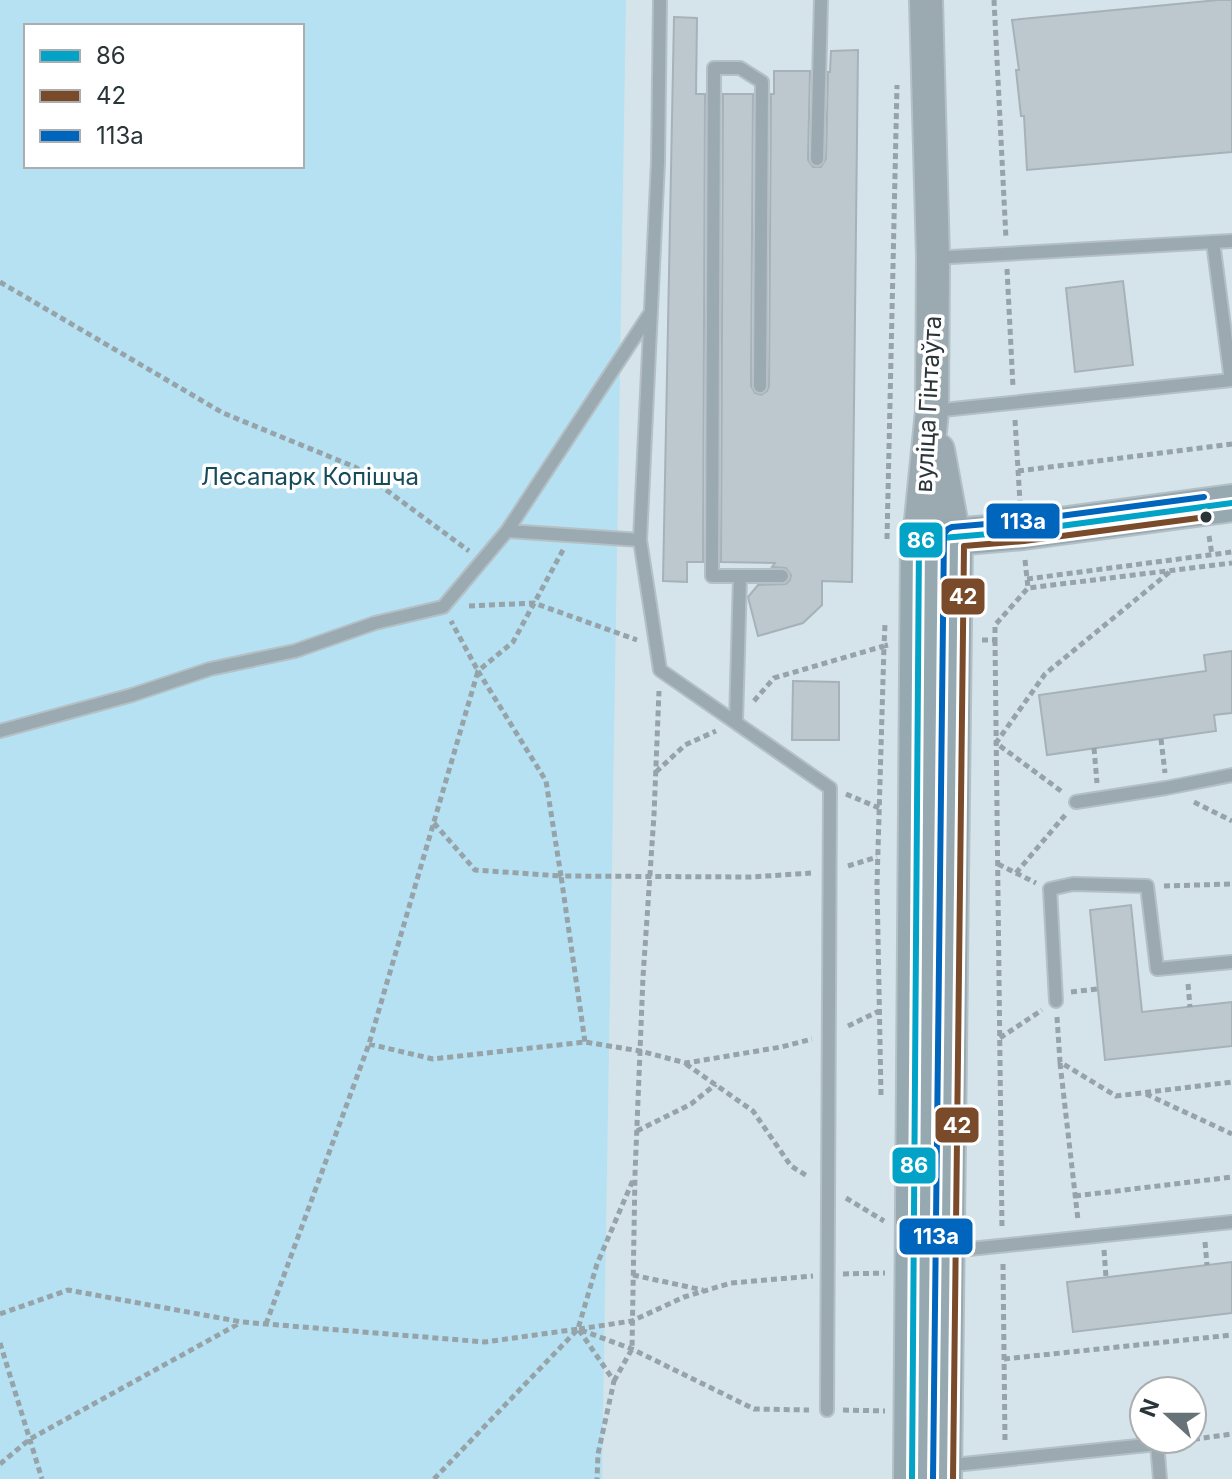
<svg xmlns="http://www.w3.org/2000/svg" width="1232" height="1479" viewBox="0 0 1232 1479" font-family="Inter,sans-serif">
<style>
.green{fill:#b5e1f2;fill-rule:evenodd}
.building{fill:#bcc8cd;stroke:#a6b2b7;stroke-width:2}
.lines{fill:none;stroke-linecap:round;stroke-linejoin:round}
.service-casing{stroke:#b4c0c6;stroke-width:16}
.tertiary-casing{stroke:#b4c0c6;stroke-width:36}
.secondary-casing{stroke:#b4c0c6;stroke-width:40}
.path{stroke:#96a3a8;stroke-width:5;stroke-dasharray:6 4;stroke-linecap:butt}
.service{stroke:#9aaab0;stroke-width:12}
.tertiary{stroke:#9aaab0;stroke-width:32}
.secondary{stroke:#96a8b0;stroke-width:36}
.bus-1-casing{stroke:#fff;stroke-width:12}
.bus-2-casing{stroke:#fff;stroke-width:12}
.bus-3-casing{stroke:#fff;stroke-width:12}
.bus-1{stroke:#02a3c7;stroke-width:6}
.bus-2{stroke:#7a4b2a;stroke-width:6}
.bus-3{stroke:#0065bd;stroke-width:6}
.bus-dot{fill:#2a3539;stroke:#fff;stroke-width:3}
.labels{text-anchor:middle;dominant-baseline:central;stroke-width:7;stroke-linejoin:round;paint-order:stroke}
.street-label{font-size:24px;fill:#2a3539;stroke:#fff}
.park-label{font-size:24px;fill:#164b5c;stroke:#fff}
.line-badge{stroke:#fff;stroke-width:3}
.badge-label{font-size:22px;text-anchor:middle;font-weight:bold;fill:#fff}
</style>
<rect width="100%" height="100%" fill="#d5e4eb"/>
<!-- green -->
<path class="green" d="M0,0h626l-24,1479h-602zM26,26h276v140h-276z"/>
<!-- building -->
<path class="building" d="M1218,0h14v152l-205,18 -3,-54h-3l-5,-46h3l-7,-50z
M674,17l23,1 -1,76h9l-2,468h-16v20l-24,-1z
M858,50l-6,532 -30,-1v24l-19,18 -45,13 -10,-39 10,-12 28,-1 4,-4 1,-5 -5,-7 -14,-1 3,-4 -54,-1 2,-468h30l-2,292 4,7 6,2 6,-4 2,-5 2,-292h3v-23h36l-2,89 5,7h8l5,-8 2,-87h2l1,-21z
M1123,281l10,84 -58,7 -9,-84z
M1232,651v62l-18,2 2,16 -169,24 -8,-60 167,-24 -2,-16z
M793,681l46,1v58h-47z
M1131,905l11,107 90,-10v44l-127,14 -15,-150z
M1232,1262v51l-159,19 -6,-50z"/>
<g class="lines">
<!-- service casing -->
<g class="service-casing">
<path id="service" d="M660,0l-2,162 -18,378 20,130 170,118 -3,622
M817,159l4,-159
M1213,242l18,138
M933,258l299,-17
M760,386l2,-304 -22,-14h-26l-2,508h70
M933,411l299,-31
M507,531l133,9
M736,722l4,-146
M0,731l132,-36 78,-26 85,-18 80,-28 68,-16 64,-76 142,-216
M1076,802l90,-14 66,-13
M1056,1001l-6,-112 23,-5 74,2 10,83 75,-7
M950,1251l282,-29
M944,1466l213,-22 3,35"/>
</g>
<!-- tertiary casing -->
<g class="tertiary-casing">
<path id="tertiary" d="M938,450l16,87
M919,540l13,-129 1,-153 -7,-258"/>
</g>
<!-- secondary casing -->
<g class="secondary-casing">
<path id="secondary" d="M912,1479l7,-939 104,-9 209,-28
M943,1479l11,-942"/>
</g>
<!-- path -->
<path class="path" d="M994,0l12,239
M1007,269l6,118
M0,282l223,131 132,54 114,84
M1015,420l5,82
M1018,471l214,-27
M1209,536l3,19
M887,539l10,-454
M563,550l-50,92 -35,29 68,110 15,95 190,1 60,-4
M1025,560l3,28
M1027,579l205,-27
M469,606l65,-3 103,37
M982,640h13v-15l33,-37 204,-25
M995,640l7,590
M754,701l20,-23 110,-32 1,-21
M1161,739l4,34
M1094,748l3,35
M656,772l29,-27 31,-14
M1061,791l-65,-48 49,-69 127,-104
M846,794l33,14
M1194,802l38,19
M434,823l41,47 86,6 24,166
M998,864l38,19
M848,866l29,-9
M1016,873l50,-59
M1164,886l68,-2
M1188,984l2,23
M1071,992l26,-3
M1057,1017l3,45 56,34 116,-14
M848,1026l31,-15
M1000,1038l42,-28
M369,1044l64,15 152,-17 55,9 46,12 95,-16 31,-8
M1060,1063l18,157
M686,1064l67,47 38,55 18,11
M1146,1094l86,40
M881,1095l-4,-211 7,-238 4,-1
M637,1131l54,-27 25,-20
M1075,1196l157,-19
M846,1198l38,23
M1205,1242l2,23
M1104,1250l2,27
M1003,1264l2,178
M843,1274l42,-1
M633,1275l70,15
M0,1314l68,-24 174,32 243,20 93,-13 54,20 122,60 55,1
M266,1324l103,-280 109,-373 -27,-50
M579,1329l53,-8 52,-24 47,-14 82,-7
M579,1330l35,51 -16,73 -1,25
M0,1343l42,136
M1004,1359l228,-24
M614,1381l18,-32 3,-175 8,-197 11,-162 5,-124
M843,1410l42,1
M1174,1442l58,-8
M0,1464l30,-25 210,-116
M434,1479l144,-150 19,-65 36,-84"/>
<!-- service -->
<use href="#service" class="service"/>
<!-- tertiary -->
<use href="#tertiary" class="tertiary"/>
<!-- secondary -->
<use href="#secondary" class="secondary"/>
<!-- bus-1 casing -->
<g class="bus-1-casing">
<path id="bus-1" d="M912,1479l7,-939 104,-9 209,-28"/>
</g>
<!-- bus-2 casing -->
<g class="bus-2-casing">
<path id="bus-2" d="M953,1479l11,-933 60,-5 182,-24"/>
</g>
<!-- bus-3 casing -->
<g class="bus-3-casing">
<path id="bus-3" d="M933,1479l11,-945 4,-5 4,-2 70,-6 182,-24"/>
</g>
<!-- bus-1 -->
<use href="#bus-1" class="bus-1"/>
<!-- bus-2 -->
<use href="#bus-2" class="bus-2"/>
<!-- bus-3 -->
<use href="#bus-3" class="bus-3"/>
</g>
<!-- markers -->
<circle class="bus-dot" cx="1206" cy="517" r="7"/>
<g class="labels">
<!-- street labels -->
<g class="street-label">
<text transform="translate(928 404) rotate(-87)">вуліца Гінтаўта</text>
</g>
<!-- park labels -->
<g class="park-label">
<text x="310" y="476">Лесапарк Копішча</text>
</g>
</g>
<g class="line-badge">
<rect x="985" y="502" width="76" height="38" rx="8" fill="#0065bd"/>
<rect x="898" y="521" width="46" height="38" rx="8" fill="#02a3c7"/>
<rect x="940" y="577" width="46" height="39" rx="8" fill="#7a4b2a"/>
<rect x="934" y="1106" width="46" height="38" rx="8" fill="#7a4b2a"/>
<rect x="891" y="1146" width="46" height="39" rx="8" fill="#02a3c7"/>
<rect x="898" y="1217" width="76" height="39" rx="8" fill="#0065bd"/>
</g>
<g class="badge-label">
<text x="1023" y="529">113а</text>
<text x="921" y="548">86</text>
<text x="963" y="604">42</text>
<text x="957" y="1133">42</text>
<text x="914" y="1173">86</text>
<text x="936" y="1244">113а</text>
</g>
<!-- legend -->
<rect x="24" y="24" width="280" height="144" fill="#ffffff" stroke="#aaaeb0" stroke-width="2"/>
<rect x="40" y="50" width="40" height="12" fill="#02a3c7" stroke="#aaaeb0" stroke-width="2"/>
<text x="96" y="64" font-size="24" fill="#2a3539">86</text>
<rect x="40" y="90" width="40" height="12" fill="#7a4b2a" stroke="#aaaeb0" stroke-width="2"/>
<text x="96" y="104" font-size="24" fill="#2a3539">42</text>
<rect x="40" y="130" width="40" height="12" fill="#0065bd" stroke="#aaaeb0" stroke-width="2"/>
<text x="96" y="144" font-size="24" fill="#2a3539">113а</text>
<!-- north arrow -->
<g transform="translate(1168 1415) rotate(291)"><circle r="38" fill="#ffffff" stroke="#aaaeb0" stroke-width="2"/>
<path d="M0-6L14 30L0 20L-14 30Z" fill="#667277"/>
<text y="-12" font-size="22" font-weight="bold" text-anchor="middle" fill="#2a3539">N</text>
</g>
</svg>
